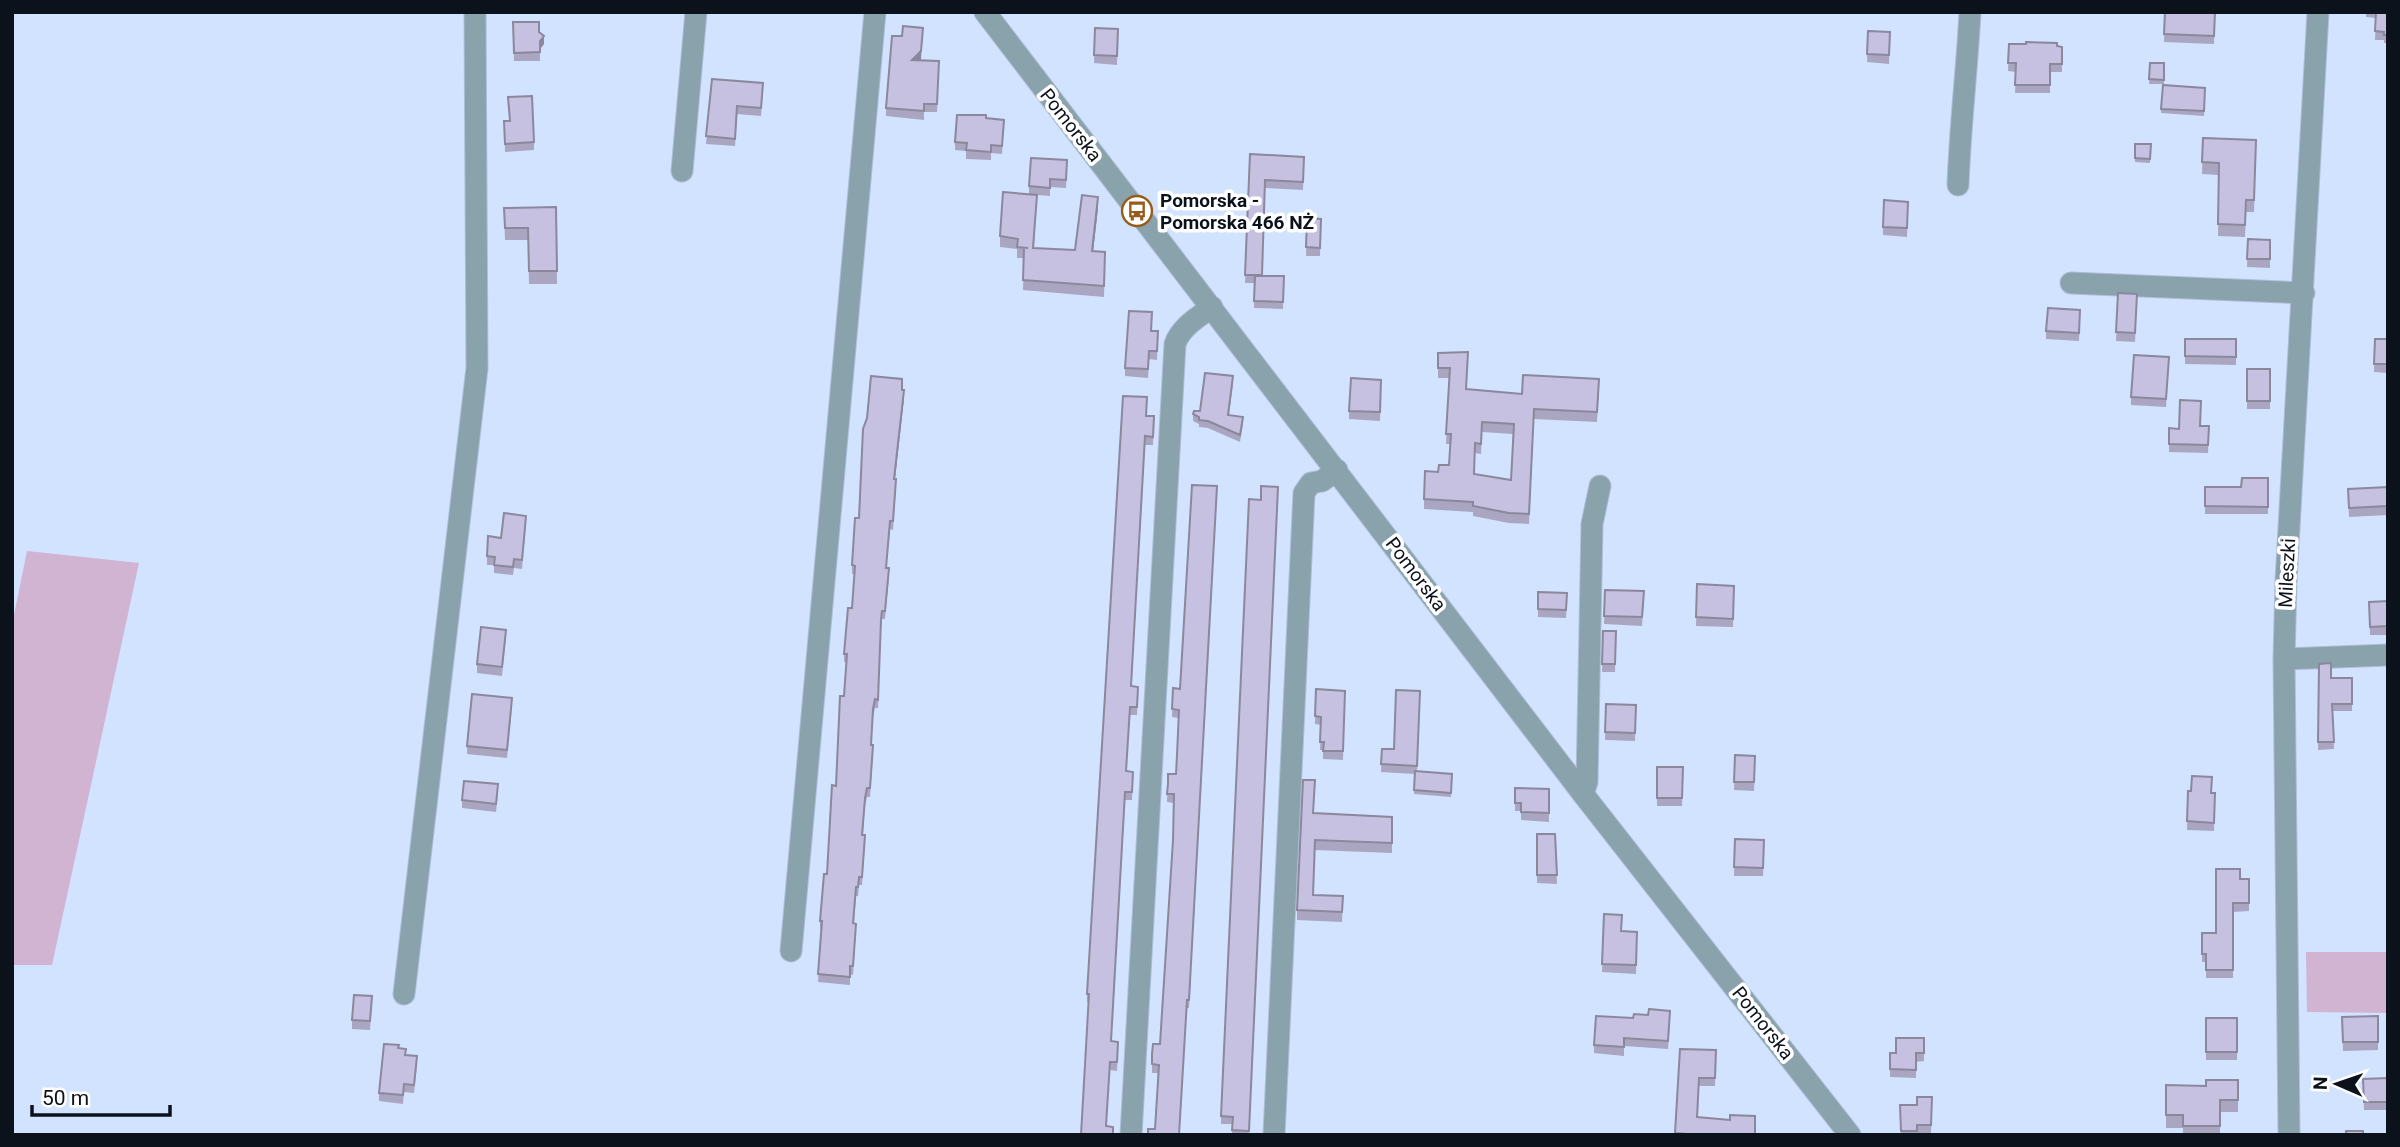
<svg xmlns="http://www.w3.org/2000/svg" width="2400" height="1147" viewBox="0 0 2400 1147" font-family="Roboto,sans-serif">
<style>
.green{fill:#d1b3d2}
.lines{fill:none;stroke-linecap:round;stroke-linejoin:round}
.minor-casing{stroke:#aebdd6;stroke-width:23}
.minor{stroke:#8aa2ac;stroke-width:21}
.wall{fill:#aaa6c1;fill-rule:evenodd}
.shaded-wall{fill:#8b879d}
.building{fill:#c6c1e0;stroke:#8b879d;stroke-width:2;fill-rule:evenodd}
.labels{text-anchor:middle;dominant-baseline:central;stroke-width:7;stroke-linejoin:round;paint-order:stroke}
.street-label{font-size:19px;fill:#0c121b;stroke:#fff}
.poi-label{font-size:19px;font-weight:bold;fill:#0c121b;stroke:#fff;text-anchor:start}
</style>
<rect width="100%" height="100%" fill="#d1e3ff"/>
<!-- green -->
<path class="green" d="M27,551l112,12 -87,402h-40v-340z
M2306,952h82v61l-81,-1z"/>
<g class="lines">
<!-- minor casing -->
<g class="minor-casing">
<path id="minor" d="M985,12l598,782 267,341
M682,171l14,-159
M1958,185c2,-58 9,-115 12,-173
M2071,283l233,10
M2284,659l104,-4
M1583,794l4,-12 5,-258 8,-38
M791,951l84,-939
M404,994l73,-626 -2,-356
M1131,1135l44,-791c6,-17 22,-26 37,-37
M1274,1135l30,-642 7,-10 11,-2 15,-11
M2289,1135l-5,-476 2,-78 32,-569"/>
</g>
<!-- minor -->
<use href="#minor" class="minor"/>
</g>
<!-- wall -->
<path class="wall" d="M2165,12h50l-1,32 -50,-2z
M2366,12h22v31h-4v-3h-9l1,-22 -10,-1z
M513,22l26,10 5,12 -4,5v12h-26z
M1095,28l23,1 -1,36 -23,-2z
M1868,31l22,1 -1,32 -22,-2z
M902,36h21l-3,24 19,1 -2,51h-13v8l-38,-4v-8z
M2009,44l53,3v25h-12v21h-35l1,-21 -8,-1z
M2150,63h14v21h-15z
M712,79l51,12 -2,25 -24,-2 -2,32 -29,-2z
M2163,85l42,3 -1,28 -43,-3z
M986,118l18,2 -2,34 -11,-1v7l-25,-1v-8l-11,-1v-8z
M504,121l30,21v8l-29,2z
M2203,138l53,2 -2,72h-8l-1,25 -27,-1 1,-61 -17,-1z
M2135,144h16l-1,19 -15,-1z
M1250,154l54,3 -1,33 -38,-2 -3,88h22l-1,33 -29,-1v-25h-9z
M1067,168l-1,20 -16,-1v9l-13,-1 -3,53 41,2 23,-42 -5,43 12,1 -1,45 -81,-7 1,-32h-7v-9l-17,-2v-11l29,-42v-8z
M1908,202l-1,35 -24,-2v-8z
M556,207l1,77h-28l-1,-44h-23l-1,-32z
M1307,218l14,1 -1,37h-14z
M2248,239l22,1v28l-23,-1z
M2118,293l19,1 -2,48 -19,-1z
M2080,319l-1,22 -33,-2v-8z
M1151,331h7l-1,29 -8,-1 -1,19 -23,-2v-8z
M2185,339h51v26l-51,-1z
M2375,339h13v34l-14,-1z
M1438,353l28,36 56,5 77,-5 -2,33 -63,-3 -5,105 -20,-1 -36,-7v-4l-49,-3v-10l14,-27 11,-7 2,-21h-5l3,-66h-11zM1482,432l31,2 -2,46 -37,-6 1,-21 6,1z
M2169,365l-3,42 -35,-2v-8z
M2247,369h23v40h-23z
M1233,384l-4,31 14,9 -3,18 -32,-14 -9,-1v-3l-6,-3v-7l7,-3z
M1381,388l-1,33 -31,-2v-8z
M902,390l2,8 -9,81 1,8 -3,43 -3,-1 -4,39 3,8 -4,43h-3l-1,10 -3,79h-3l-2,10 -2,27 2,9 -3,43h-3l-2,10 -2,28 2,8 -3,42h-3l-1,11h-2l-2,27 2,9 -3,43 -3,-1v11l-32,-3 3,-53h-1v-8l7,-47 9,-88 10,-124h-2v-8l8,-46 2,-34h-2v-9z
M1147,416h7l-1,29h-8l-14,241 7,1 -1,28h-7l-4,56 7,1 -1,28h-7l-14,241 7,9 -1,21 -7,-1 -29,65 8,-132 -2,-1v-8z
M2200,426h9l-1,27 -39,-1v-24l10,1z
M2268,478v36h-63v-27h36z
M2388,487v28l-39,2 -1,-28z
M1249,499v636h-17v-11h-11v-8z
M526,524l-4,45 -8,-1 -1,7 -19,-2v-8h-7v-9l14,-18z
M1697,584l37,2 -1,41 -37,-1z
M1605,590l39,10 -2,26 -38,-2z
M1538,592l29,1 -1,25 -28,-1z
M2388,601v34h-18l-1,-33z
M1603,631h13l-1,41h-13z
M506,638l-4,38 -25,-3v-9z
M2319,664l12,14h21v33h-19l1,38 -16,1z
M1173,688l7,1 11,287 -2,32h-2l-32,121 3,-56h-6v-19l8,-10 13,-204 1,-37 -7,-1 1,-28h8l1,-19 2,-37 -7,-1z
M1316,689l29,2 -2,69 -20,-1v-9h-3l1,-25 -6,-1z
M1420,691l-3,80 35,3 -1,23 -37,-3 1,-20 -34,-2 1,-23h12z
M1606,704l30,1 -1,36 -30,-1z
M512,707l-5,51 -40,-4v-8z
M1735,755l20,1 -1,35 -20,-1z
M1657,767h26l-1,39h-25z
M1515,788l34,1v33l-28,-2v-9h-6z
M2188,791l27,2 -1,38 -27,-1z
M498,793l-2,19 -34,-4v-8z
M1314,814l78,3v36l-77,-3 -2,45 30,1 -1,26 -45,-2v-10z
M1537,834h18l2,50 -20,-1z
M1735,839l29,1 -1,36h-29z
M2240,879h9v32l-16,1v66h-27v-16h-4v-29h14z
M1604,914l18,17 15,1 -1,42 -34,-2z
M372,1004l-2,26 -18,-1v-9z
M2378,1016v34l-35,1 -1,-34z
M1633,1018l37,1 -2,30 -44,-3v10l-30,-3v-8z
M2206,1018h31v42h-31z
M1924,1038v23l-8,1v16l-26,-1v-24h6z
M399,1048l18,17 -3,28 -10,-1 -1,12 -24,-3v-8z
M1680,1049l36,1 -1,36h-16l-1,31 57,18h-80z
M2388,1078v32h-24l-1,-31z
M2238,1080v32h-18v23h-37v-7h-17v-43l40,1z
M1932,1097l-1,36 -30,2 -1,-30h17z"/>
<!-- shaded-wall -->
<path class="shaded-wall" d="M923,28l-2,31 -9,9v-8z
M544,36v8l-4,5v-8z
M1098,197v11l-6,53v-10z
M904,390v8l-10,89v-8z"/>
<!-- building -->
<path class="building" d="M2165,12h50l-1,24 -50,-2z
M2376,12h12v23h-4v-3l-9,-1z
M513,22h26v10l5,4 -4,5v11l-26,1z
M903,26l20,2 -2,23 -9,9 27,1 -2,43h-13v7l-38,-3 6,-72h10z
M1095,28l23,1 -1,27 -23,-1z
M1868,31l22,1 -1,23 -22,-1z
M2026,42l31,1v3l5,1v17h-12v21h-35l1,-22h-8l1,-19h17z
M2150,63h14v17l-15,-1z
M712,79l51,4 -2,25 -24,-2 -2,33 -29,-3z
M2163,85l42,3 -1,23 -43,-2z
M532,96l2,46 -29,2 -1,-23h6l-2,-24z
M957,115h29v3l18,2 -2,26 -11,-1v7l-25,-2 1,-7 -12,-1z
M2203,138l53,2 -2,60h-8l-1,25 -27,-1 1,-61 -17,-1z
M2135,144h16l-1,15 -15,-1z
M1250,154l54,3 -1,25 -38,-2 -3,95h-17z
M1031,158l36,2 -1,20 -16,-1v9l-21,-2z
M1003,192l34,3 -4,53 42,2 7,-55 16,2 -6,54 13,1 -1,34 -81,-6 1,-32h4l-11,-1 1,-8 -18,-3z
M2388,196v28h-1z
M1884,200l24,2 -1,26 -24,-1z
M556,207l1,64h-28l-1,-43h-23l-1,-20z
M1307,218l14,1 -1,29 -14,-1z
M2248,239l22,1v19h-23z
M1255,276h29l-1,26 -29,-1z
M2118,293l19,1 -2,39 -19,-1z
M2048,308l32,2 -1,23 -33,-2z
M1129,311l23,1 -1,19h7l-1,20h-8l-1,18 -23,-1z
M2185,339h51v18l-51,-1z
M2375,339h13v25h-14z
M1468,352l-2,37 56,5 1,-19 76,4 -2,33 -63,-3 -5,105 -20,-1 -36,-7v-4l-49,-3 1,-28 13,1 1,-7h10l2,-31h-5l4,-66h-12v-15zM1482,422l32,2 -3,56 -37,-6 1,-31 6,1z
M2134,355l35,2 -3,42 -35,-2z
M2247,369h23v32h-23z
M1205,373l28,3 -5,39 15,2 -3,18 -32,-14 -9,-1v-3l-6,-3 1,-3h6z
M871,376l31,3v11h2l-10,89h2l-3,42h-3l-4,47h3l-4,43h-3l-1,9 -3,80 -3,-1 -2,10 -2,36h2l-3,43h-3l-2,10 -3,37h3l-3,42h-3l-1,10h-2l-3,36 3,1 -3,42h-3v11l-32,-3 4,-53h-2l4,-47h3l5,-89 4,1 4,-90h4l3,-42h-3l4,-46h4l3,-42 -3,-1 3,-47h4l4,-89 4,-11z
M1351,378l30,2 -1,32 -31,-1z
M1123,396l24,1 -1,19h8l-1,21 -8,-1 -14,250 7,1 -1,20h-7l-4,64 7,1 -1,20h-7l-14,249 7,1 -1,20h-7l-4,64 7,1v8h-32l8,-141h-2z
M2180,400l21,1 -1,25h9l-1,19 -39,-1v-16l10,1z
M2242,478h26v29l-63,-1v-19h36z
M1192,485l25,1 -28,514h-2l-8,135h-31v-6h7l4,-64 -7,-1v-10l1,-10h7l13,-204 1,-46h-7l1,-10v-10h8l1,-19 2,-45 -7,-1 1,-21 7,1z
M1261,486l17,1 -29,644 -17,-1 1,-13 -12,-1 28,-617 12,1z
M2388,487v19l-39,2 -1,-19z
M504,513l22,3 -4,44 -8,-1 -1,8 -19,-2 1,-8 -8,-1 1,-20 13,2z
M1697,584l37,2 -1,33 -37,-2z
M1605,590l39,1 -2,26 -38,-1z
M1538,592l29,1 -1,17 -28,-1z
M2388,601v25l-18,1 -1,-25z
M481,627l25,3 -4,37 -25,-3z
M1603,631h13l-1,33h-13z
M2331,663v15h21v26h-20l2,38h-16l1,-78z
M1316,689l29,2 -2,60h-20l1,-9h-4l1,-25 -6,-1z
M1396,690l24,1 -3,75 -36,-2 1,-15h12z
M472,694l40,4 -5,52 -40,-4z
M1606,704l30,1 -1,28 -30,-1z
M1735,755l20,1 -1,26h-20z
M1657,767h26l-1,31h-25z
M1415,771l37,3 -1,19 -37,-3z
M2192,776l20,1 -1,16h4l-1,30 -27,-2 1,-30h3z
M1303,780h12l-2,33 79,4v26l-77,-3 -2,55 30,1 -1,16 -45,-2z
M464,781l34,3 -2,20 -34,-4z
M1515,788l34,1v24l-28,-1v-9h-6z
M1537,834h18l2,41h-20z
M1735,839l29,1 -1,28 -29,-1z
M2216,869h24v10h9v24h-16v67h-27v-16h-4v-21h14z
M1604,914l18,1 -1,16 16,1 -1,33 -34,-1z
M354,995l18,1 -2,25 -18,-1z
M1649,1009l21,2 -2,30 -44,-3v9l-30,-2 2,-29 37,2 1,-4 14,1z
M2378,1016v26h-35l-1,-25z
M2206,1018h31v34h-31z
M1896,1038h28v15h-8v17l-26,-1v-16h6z
M384,1044l15,1 -1,3 8,1 -1,6 12,1 -3,29 -10,-1 -1,11 -24,-2z
M1680,1049l36,1 -1,28h-16l-2,39 33,3v-5l25,1v19h-56l-24,-2z
M2388,1078v24h-24l-1,-23z
M2206,1080h32v20h-18v26h-37v-11h-17v-30l40,1z
M1917,1097h15l-1,28h-14v6h-16l-1,-26h17z
M2346,1131h17v4h-17z"/>
<!-- icons -->
<defs>
<g id="bus-ring" transform="scale(1.575)"><circle r="9.5" fill="#fff" stroke="#975c1b" stroke-width="1.5"/><path d="M-5-6H5V4H4V6H2V4H-2V6H-4V4H-5ZM-3.5-4V0h7V-4ZM-3.5 1.2v1.5H-2V1.2ZM2 1.2v1.5H3.5V1.2Z" fill="#975c1b"/></g>
</defs>
<g fill-rule="evenodd">
<use href="#bus-ring" x="1137" y="211"/>
</g>
<g class="labels">
<!-- street labels -->
<g class="street-label">
<text transform="translate(1071 125) rotate(52)">Pomorska</text>
<text transform="translate(2287 573) rotate(-87)">Mileszki</text>
<text transform="translate(1416 574) rotate(53)">Pomorska</text>
<text transform="translate(1763 1023) rotate(52)">Pomorska</text>
</g>
<!-- poi labels -->
<g class="poi-label">
<text x="1160" y="200">Pomorska -<tspan x="1160" dy="22">Pomorska 466 NŻ</tspan></text>
</g>
</g>
<!-- border -->
<rect width="2400" height="1147" fill="none" stroke="#0c121b" stroke-width="28"/>
<!-- north arrow -->
<g transform="translate(2337 1084) rotate(272)" stroke="#ffffff" stroke-width="5" paint-order="stroke">
<path d="M0-5L12 26L0 18L-12 26Z" fill="#0c121b"/>
<text y="-10" font-size="19" font-weight="bold" text-anchor="middle" fill="#0c121b">N</text>
</g>
<!-- scale -->
<path d="M32 1105v10h138v-10" fill="none" stroke="#0c121b" stroke-width="3.5"/>
<text x="42" y="1105" font-size="21" fill="#0c121b" stroke="#ffffff" stroke-width="5" paint-order="stroke">50 m</text>
</svg>
